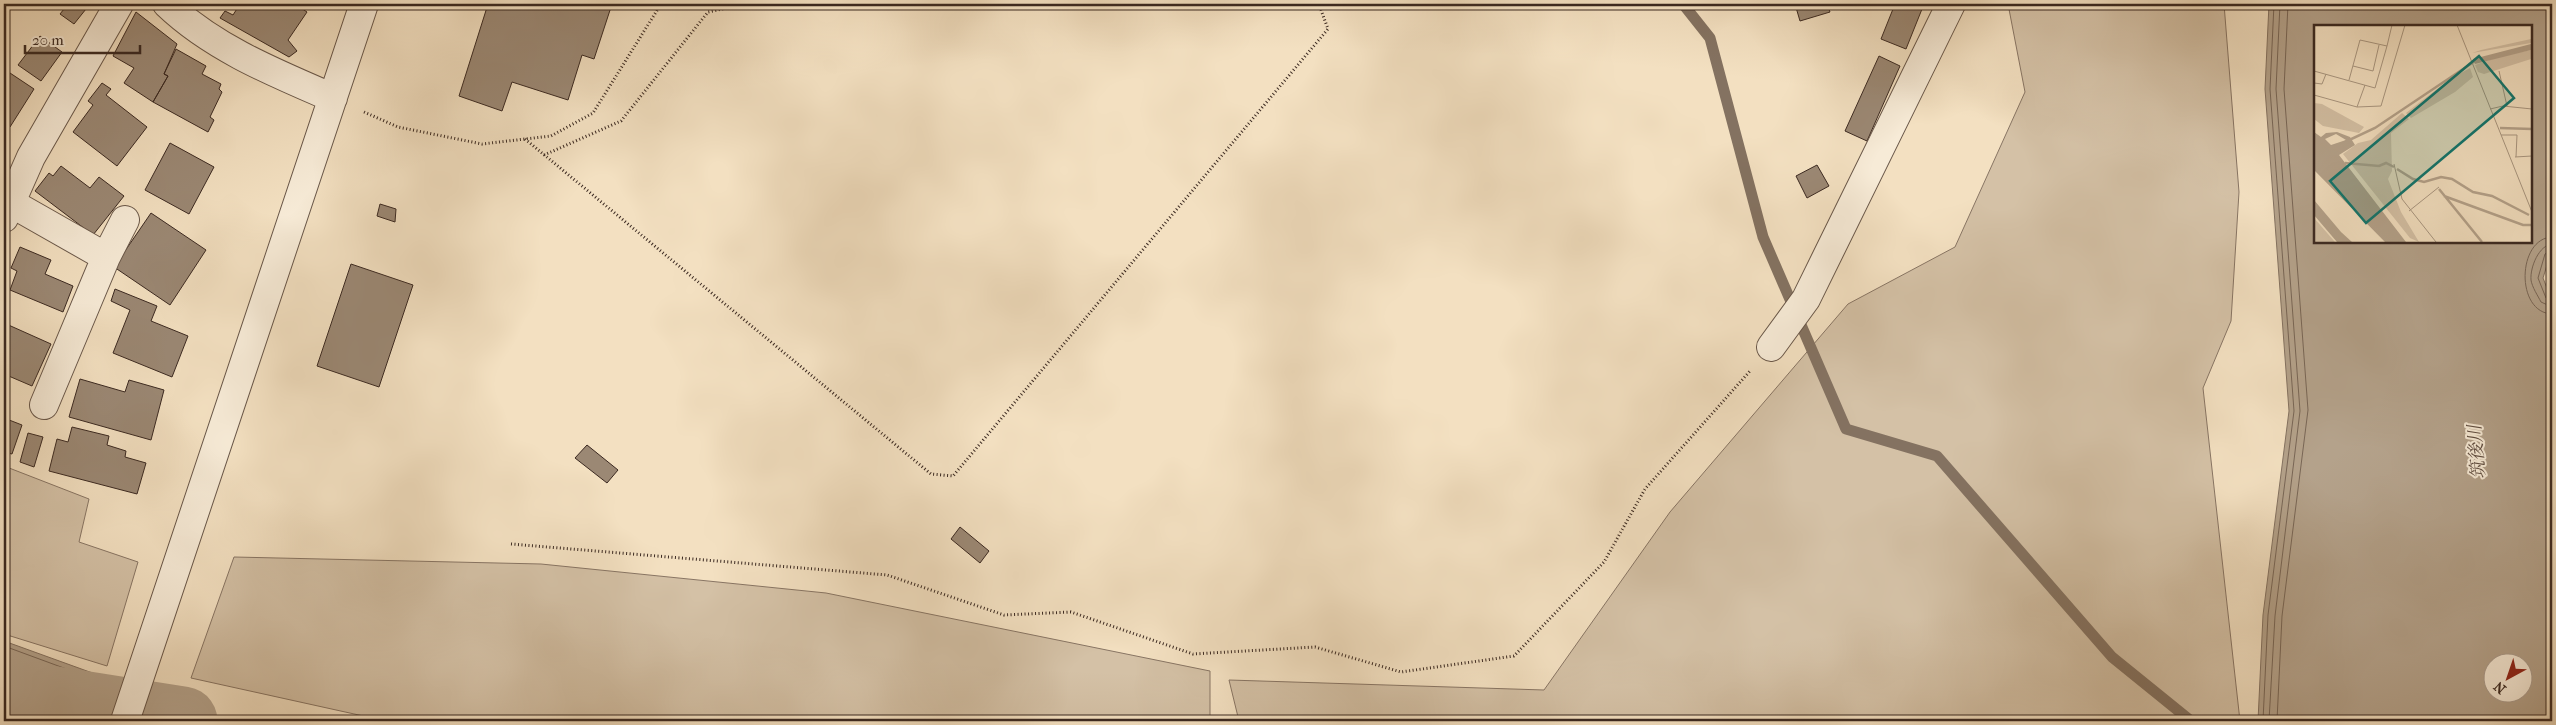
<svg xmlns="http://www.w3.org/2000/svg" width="2556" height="725" viewBox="0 0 2556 725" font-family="'IM FELL French Canon','Noto Serif JP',serif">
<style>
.green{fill:#d4c1a6;stroke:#887564}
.water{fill:#b4a28b;stroke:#847261;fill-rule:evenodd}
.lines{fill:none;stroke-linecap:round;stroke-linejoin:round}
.shore{stroke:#786656;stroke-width:1}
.stream{stroke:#847261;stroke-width:11}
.river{stroke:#b4a28b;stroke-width:69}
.building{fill:#9b8874;stroke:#3b2921}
.minor-casing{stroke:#695749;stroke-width:30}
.path{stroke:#3b2921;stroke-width:3;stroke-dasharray:1 2.5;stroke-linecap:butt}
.minor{stroke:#f7ebd7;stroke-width:28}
.labels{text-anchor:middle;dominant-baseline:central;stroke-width:4;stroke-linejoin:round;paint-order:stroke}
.water-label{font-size:18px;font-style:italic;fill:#5f4d41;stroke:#f7ebd7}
.inset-river{fill:none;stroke:#b4a28b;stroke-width:2.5}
.inset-road{fill:none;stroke:#a99781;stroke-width:1}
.view{fill:#0f766e;fill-opacity:0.15;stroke:#0f766e;stroke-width:2.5}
.inset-edge{fill:none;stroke:#3b2921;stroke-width:2.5}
</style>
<rect width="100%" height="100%" fill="#f3e0c1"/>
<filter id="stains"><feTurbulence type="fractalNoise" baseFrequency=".004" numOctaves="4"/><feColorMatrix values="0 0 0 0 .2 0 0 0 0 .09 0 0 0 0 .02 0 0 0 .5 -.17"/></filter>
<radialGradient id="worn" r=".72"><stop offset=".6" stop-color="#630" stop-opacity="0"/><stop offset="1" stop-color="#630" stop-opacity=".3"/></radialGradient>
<!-- green -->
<path class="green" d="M2008,4h216l15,188 -8,129 -28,67 37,333h-1001l-10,-41 315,10 126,-178 178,-208 107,-57 70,-155z
M4,466l85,33 -10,43 59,20 -31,104 -103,-32z
M234,557l307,7 285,29 384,78v50h-824l-195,-43z"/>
<!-- water -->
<path class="water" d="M2269,4h283v245l-9,29 9,23v420h-294l5,-106 26,-204 -24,-322zM2315,26h215v215h-215zM2494,662h30v30h-30z
M4,641l94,34 -13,46h-81z"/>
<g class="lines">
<!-- shore -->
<path class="shore" d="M2552,237c-35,1 -37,76 0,77
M2552,244c-13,1 -22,23 -21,36 1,7 7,16 10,22l11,5
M2552,250l-7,4 -7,24 8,20 6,3
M4,646l87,32 -10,43
M4,653l79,29 -8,39
M4,661l70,25 -7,35
M2263,721l5,-106 26,-204 -24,-322 4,-85
M2269,721l6,-105 25,-205 -24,-322 4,-85
M2277,721l5,-105 26,-206 -24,-321 4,-85"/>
<!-- stream -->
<path class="stream" d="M1683,4l27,34 53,199 83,192 91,27 175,201 79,64"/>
<!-- river -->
<path class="river" d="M4,685l33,13 146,23"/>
</g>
<!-- building -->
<path class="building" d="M63,4h22l1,5 -12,15 -14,-10 4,-5z
M240,4h55l12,8 -19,28 9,11 -8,6 -69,-39 5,-7 8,4z
M488,4h124l-18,55 -12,-4 -14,45 -56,-18 -10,29 -43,-15z
M1795,4h32l3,8 -30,9z
M1895,4h29l-18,45 -25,-10z
M136,12l41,32 -13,30 4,2 -15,26 -29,-19 10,-15 -21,-12z
M40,36l22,16 -21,29 -23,-16z
M176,49l30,17 -4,8 19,10 -2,5 3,3 -12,25 4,3 -6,12 -55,-30 15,-26 -4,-2z
M1879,56l21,10 -33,75 -22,-10z
M4,69l30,20 -24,38 -6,-4z
M102,83l9,6 -5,6 41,32 -30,39 -44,-34 20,-27 -5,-4z
M170,143l44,24 -25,47 -44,-24z
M1817,165l12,21 -22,12 -11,-22z
M61,166l29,22 9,-11 25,19 -31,39 -58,-44 14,-18 4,3z
M380,204l16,5 -1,13 -18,-6z
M151,213l55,37 -36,55 -56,-38z
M20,247l31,13 -6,14 28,12 -10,26 -53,-22 7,-19 -6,-3z
M351,264l62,21 -34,102 -62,-21z
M115,289l42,17 -6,15 37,15 -16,41 -59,-24 17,-43 -19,-9z
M4,323l47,21 -19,42 -28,-12z
M80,379l45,13 4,-12 35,10 -13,50 -82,-23z
M4,418l18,7 -10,29 -8,-2z
M72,427l37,9 -2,9 19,6 -1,6 21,6 -9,31 -88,-23 8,-32 11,3z
M28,433l15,4 -9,30 -14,-5z
M587,445l31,25 -11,13 -32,-25z
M960,527l29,24 -9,12 -29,-24z"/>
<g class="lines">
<!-- minor casing -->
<g class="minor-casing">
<path id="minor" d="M167,4c46,44 108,69 166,94
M11,203l95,54
M4,218l27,-61 88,-153
M1771,347l35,-48 145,-295
M44,405l62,-148 19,-37
M125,721l239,-717"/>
</g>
<!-- path -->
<path class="path" d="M364,112l34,15 84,17 69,-8 42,-23 68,-109
M525,139l406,335 22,2 375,-447 -7,-19 -8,-6
M544,155l77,-34 87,-109 37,-8
M511,544l376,31 117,40 67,-3 122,42 122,-7 86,25 113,-16 90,-94 41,-73 105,-118"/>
<!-- minor -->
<use href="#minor" class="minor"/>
</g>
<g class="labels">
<!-- water labels -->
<g class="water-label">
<text transform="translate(2477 452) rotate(-95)">筑後川</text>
</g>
</g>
<!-- overview -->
<g transform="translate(2314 25)">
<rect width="218" height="218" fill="#f3e0c1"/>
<path d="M217,14v4l-59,10 9,-3zM217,25v9l-47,15 -6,-2 -3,-7 26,-9zM156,43l3,9 -18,15 -44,26 -5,-5 44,-34zM0,78l8,1 42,23 -5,6 -36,-7 -9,-7zM88,88l7,6 -18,14 1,38 -4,8 13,33 18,30 -9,-4 -67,-84 15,-11 13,-3zM0,193l21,24h-21z" fill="#d4c1a6"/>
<path d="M217,19v6l-56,14 -2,-5zM0,107l7,5 5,-4 11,-1 13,5 5,8 -16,10 67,87h-21l-71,-72zM22,109l10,6 -15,5 -6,-6zM0,175l27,32 11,10h-15l-23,-27z" fill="#b4a28b" fill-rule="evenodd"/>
<path class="inset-river" d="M186,103l32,1M31,117l30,-14 100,-67M31,138l34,3 7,-3 8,4M83,144l16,10 11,3 17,-5 11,2 21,13 19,4 37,19M125,164l43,53M130,171l79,29h9"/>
<path class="inset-road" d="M143,0l75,187M39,41l20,5 6,-26M0,46l61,17 12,-42M185,46l8,35M35,55l11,-40 27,6 5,-21M0,58l8,1 4,-10M0,70l43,12 24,-1 24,-81M43,82l8,-22M176,84l13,-3 29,3M187,110h16l-1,22M201,132l17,-1M80,139l8,35 34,43M95,186l30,-24"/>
<path class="view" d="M165,31l35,42 -148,125 -36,-42z"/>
<rect width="218" height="218" class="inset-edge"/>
</g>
<!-- margin -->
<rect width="2556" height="725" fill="none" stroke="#f3e0c1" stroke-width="20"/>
<rect x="5" y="5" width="2546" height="715" fill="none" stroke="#3b2921" stroke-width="2.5"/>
<rect x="10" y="10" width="2536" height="705" fill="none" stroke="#3b2921"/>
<!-- north arrow -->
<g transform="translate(2508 678) rotate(220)"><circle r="24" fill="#f7ebd7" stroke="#ac9d8e"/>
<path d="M0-4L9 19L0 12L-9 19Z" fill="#8f2418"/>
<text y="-8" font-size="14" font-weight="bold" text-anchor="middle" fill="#3b2921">N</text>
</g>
<!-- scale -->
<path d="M25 45v8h115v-8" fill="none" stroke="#3b2921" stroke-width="2.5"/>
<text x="32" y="45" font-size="15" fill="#3b2921" stroke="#f7ebd7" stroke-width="4" paint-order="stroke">20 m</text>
<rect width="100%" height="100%" filter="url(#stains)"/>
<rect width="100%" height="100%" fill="url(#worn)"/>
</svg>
